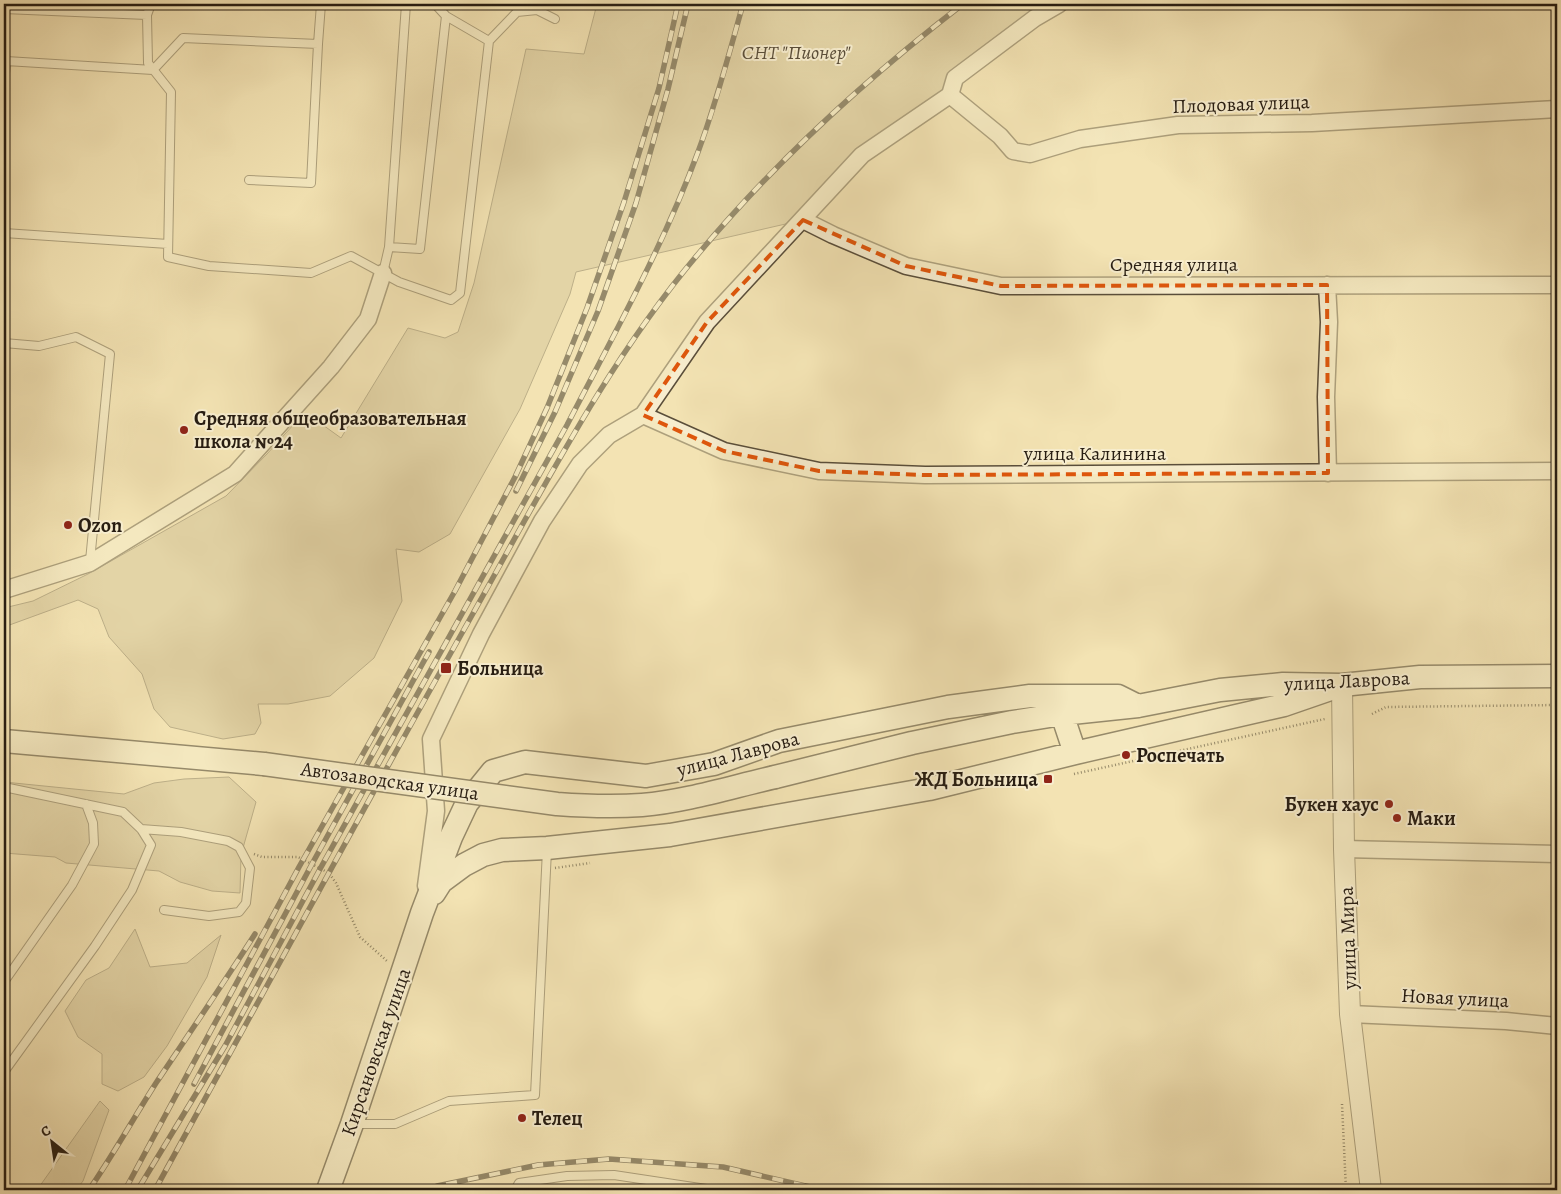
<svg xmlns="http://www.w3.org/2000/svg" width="1561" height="1194" viewBox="0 0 1561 1194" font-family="Alegreya,serif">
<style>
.green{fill:#d0c198;stroke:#7c6f55}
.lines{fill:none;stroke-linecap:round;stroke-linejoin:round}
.service-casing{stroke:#5a4e3a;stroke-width:10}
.minor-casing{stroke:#5a4e3a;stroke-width:19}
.tertiary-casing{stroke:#5a4e3a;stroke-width:22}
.secondary-casing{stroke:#271d12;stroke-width:25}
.path{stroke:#271d12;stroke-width:2.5;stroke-dasharray:1 2.5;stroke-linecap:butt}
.service{stroke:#f7edce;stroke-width:8}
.minor{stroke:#f7edce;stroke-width:16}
.tertiary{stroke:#f7edce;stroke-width:20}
.secondary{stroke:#f7edce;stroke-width:22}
.rail-casing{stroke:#271d12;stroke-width:5.5}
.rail{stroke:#f7edce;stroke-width:4;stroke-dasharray:11;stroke-linecap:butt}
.secondary-bridge-casing{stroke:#271d12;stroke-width:25;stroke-linecap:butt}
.secondary-bridge{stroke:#f7edce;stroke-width:22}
.marked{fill:none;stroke:#de560c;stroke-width:4;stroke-dasharray:10 6;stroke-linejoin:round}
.poi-dot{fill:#8f2418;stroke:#f7edce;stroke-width:2}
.labels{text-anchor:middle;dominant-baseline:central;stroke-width:4;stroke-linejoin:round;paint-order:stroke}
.park-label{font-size:20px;font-style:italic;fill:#5a4e3a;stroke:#f7edce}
.street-label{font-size:20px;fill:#271d12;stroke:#f7edce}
.poi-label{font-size:20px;font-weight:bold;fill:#271d12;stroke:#f7edce;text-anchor:start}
</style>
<rect width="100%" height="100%" fill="#f3e3b3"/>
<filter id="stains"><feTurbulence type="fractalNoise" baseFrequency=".004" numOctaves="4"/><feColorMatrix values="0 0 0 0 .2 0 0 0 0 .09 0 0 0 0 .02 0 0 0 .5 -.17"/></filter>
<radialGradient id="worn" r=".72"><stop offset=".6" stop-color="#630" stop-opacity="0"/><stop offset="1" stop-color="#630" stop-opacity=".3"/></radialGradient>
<!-- green -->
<path class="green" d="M597,4h462l-104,74 -5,17 -88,60 -59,65 -227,52 -6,22 -50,115 -70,125 -31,18 -23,-3 6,52 -28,57 -44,38 -42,8h-30l3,19 -6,11 -32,5 -53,-12 -16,-18 -12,-35 -33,-37 -11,-28 -20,-9 -74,27v-19l29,-7 55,-27 138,-78 41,-42 27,-30 15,-9 32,23 67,-110 37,10 13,-6 16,-49 52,-234 58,5z
M229,777l27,25 -15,53 -1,38 -28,-2 -32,-9 -21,-11 -93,-8 -11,-6 -51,-4v-71l120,12 30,-11 30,-4z
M135,929l15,38 37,-4 34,-28 -14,42 -40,69 -23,31 -26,14 -16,-7v-30l-24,-17 -13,-26 21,-31 23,-12z
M100,1101l9,9 -26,71 -7,9h-39z"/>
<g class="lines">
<!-- service casing -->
<g class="service-casing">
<path id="service" d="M151,4l-4,11 1,48 23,29 -3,165 41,9 102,7 40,-17 48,26 52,18 9,-7 29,-252 -43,-25
M4,9l143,6
M489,41l28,-29 20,-2 18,9
M4,86l2,-25 147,9 30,-32 135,6 3,-40
M249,180l62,3 7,-139
M4,233l164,11
M389,247l31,2 26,-233 -11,-12
M383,273l6,-26 17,-243
M4,343l35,3 37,-9 34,17 -20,207
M4,787l119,25 18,17 10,16 -19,45 -37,56 -91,126
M141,829l40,3 47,9 11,6 11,21 -4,35 -7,9 -30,4 -45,-6
M4,982l68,-97 22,-41 -1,-21 -7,-19
M354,1124h41l54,-23 86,-6 12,-245
M515,1190l4,-7 48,-7 47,-1 99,15"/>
</g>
<!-- minor casing -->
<g class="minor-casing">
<path id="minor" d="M950,95l50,41 13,15 17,3 50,-15 98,-14 134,-2 245,-14
M803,220l30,15 73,31 95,20 556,-1
M1327,285l2,37 -3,75 2,76
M643,415l81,36 95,20 106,4 632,-4
M4,590l86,-27 145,-89 96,-107 37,-48 15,-46
M1344,849l213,5
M426,886l10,-75 -5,-72 50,-105 61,-113 38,-57 29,-29 34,-20 64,-93 155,-167 88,-60 5,-17 80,-60 24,-14
M1350,1014l156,7 51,5"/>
</g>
<!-- tertiary casing -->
<g class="tertiary-casing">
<path id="tertiary" d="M1342,685l2,164 6,165 21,176"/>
</g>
<!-- secondary casing -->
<g class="secondary-casing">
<path id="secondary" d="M1062,714l13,39
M4,741l260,23
M775,777l137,-34 100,-21 50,-8 76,-8 82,-16 63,-6 59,1 78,-8 137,-1
M434,893l7,-11 23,-17 19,-10 19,-5 45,-2 123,-13 259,-46 146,-36 209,-48 58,-20
M328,1190l24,-66 70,-211 29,-76 16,-34 26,-32 32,-9 121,14 68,-12 65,-23 169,-34 82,-11h88l20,10"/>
</g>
<!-- path -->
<path class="path" d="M1372,714l14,-7 171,-2
M1074,774l251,-55
M254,854l8,3h36l31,16 7,10 24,54 27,24
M555,868l35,-5
M1342,1104l4,86"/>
<!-- service -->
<use href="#service" class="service"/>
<!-- minor -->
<use href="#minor" class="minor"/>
<!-- tertiary -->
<use href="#tertiary" class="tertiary"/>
<!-- secondary -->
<use href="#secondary" class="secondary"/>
<!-- rail casing -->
<g class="rail-casing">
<path id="rail" d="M516,491l39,-79 43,-101 38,-108 32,-114 20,-85
M194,1084l118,-220 117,-212
M140,1186l85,-140 95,-177 247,-444c46,-89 96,-178 131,-273 18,-48 31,-98 45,-148
M89,1190c24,-35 44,-71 67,-107 33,-49 67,-99 99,-149
M125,1190l174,-323 156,-276 60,-114 32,-69 40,-100 37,-106 35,-114 19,-84
M155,1190c105,-191 209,-383 316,-573 70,-124 136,-256 228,-364 78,-93 168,-175 264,-249
M425,1190l12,-4 101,-21 71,-6 114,8 100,23"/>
</g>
<!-- rail -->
<use href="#rail" class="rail"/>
<!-- secondary-bridge casing -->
<g class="secondary-bridge-casing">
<path id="secondary-bridge" d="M264,764l293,40c28,2 57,3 85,1 45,-4 89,-18 133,-28"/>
</g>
<!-- secondary-bridge -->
<use href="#secondary-bridge" class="secondary-bridge"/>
</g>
<!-- marked area -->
<path d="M0 0H1561V1194H0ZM803,220l103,46 95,20 326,-1 1,188 -403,2 -106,-4 -95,-20 -81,-36 64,-93z" fill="#f3e3b3" fill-opacity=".55" fill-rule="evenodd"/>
<path class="marked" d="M803,220l103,46 95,20 326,-1 1,188 -403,2 -106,-4 -95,-20 -81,-36 64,-93z"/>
<!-- markers -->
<g class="poi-dot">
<circle cx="184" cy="430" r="5"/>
<circle cx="68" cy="525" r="5"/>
<rect x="440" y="662" width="12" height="12" rx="2.5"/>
<circle cx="1126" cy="755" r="5"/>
<rect x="1043" y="774" width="10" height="10" rx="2.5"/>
<circle cx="1389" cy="804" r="5"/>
<circle cx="1397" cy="818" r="5"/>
<circle cx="522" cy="1118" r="5"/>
</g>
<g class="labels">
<!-- park labels -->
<g class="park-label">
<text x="796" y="52">СНТ "Пионер"</text>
</g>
<!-- street labels -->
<g class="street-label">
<text transform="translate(1241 104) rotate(-2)">Плодовая улица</text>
<text x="1174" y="264">Средняя улица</text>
<text x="1095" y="453">улица Калинина</text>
<text transform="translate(1347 681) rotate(-3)">улица Лаврова</text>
<text transform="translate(738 754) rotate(-15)">улица Лаврова</text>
<text transform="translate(390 781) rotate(8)">Автозаводская улица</text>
<text transform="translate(1348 938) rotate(-92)">улица Мира</text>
<text transform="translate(1455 998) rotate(3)">Новая улица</text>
<text transform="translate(376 1052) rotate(-71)">Кирсановская улица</text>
</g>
<!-- poi labels -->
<g class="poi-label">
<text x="194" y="418">Средняя общеобразовательная<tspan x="194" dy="23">школа №24</tspan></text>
<text x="78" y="525">Ozon</text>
<text x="457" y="668">Больница</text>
<text x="1136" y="755">Роспечать</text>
<text x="1038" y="779" text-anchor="end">ЖД Больница</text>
<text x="1379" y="804" text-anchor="end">Букен хаус</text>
<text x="1407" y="818">Маки</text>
<text x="532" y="1118">Телец</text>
</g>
</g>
<!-- margin -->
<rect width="1561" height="1194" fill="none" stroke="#f3e3b3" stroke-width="20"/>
<rect x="5" y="5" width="1551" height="1184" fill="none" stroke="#271d12" stroke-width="2.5"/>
<rect x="10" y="10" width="1541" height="1174" fill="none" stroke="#271d12"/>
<!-- north arrow -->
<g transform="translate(52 1142) rotate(330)" stroke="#f7edce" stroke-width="4" paint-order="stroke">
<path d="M0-4L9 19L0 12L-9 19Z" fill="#271d12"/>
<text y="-8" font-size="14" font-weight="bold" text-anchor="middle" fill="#271d12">С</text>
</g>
<rect width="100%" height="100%" filter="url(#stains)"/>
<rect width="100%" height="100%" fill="url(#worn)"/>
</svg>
